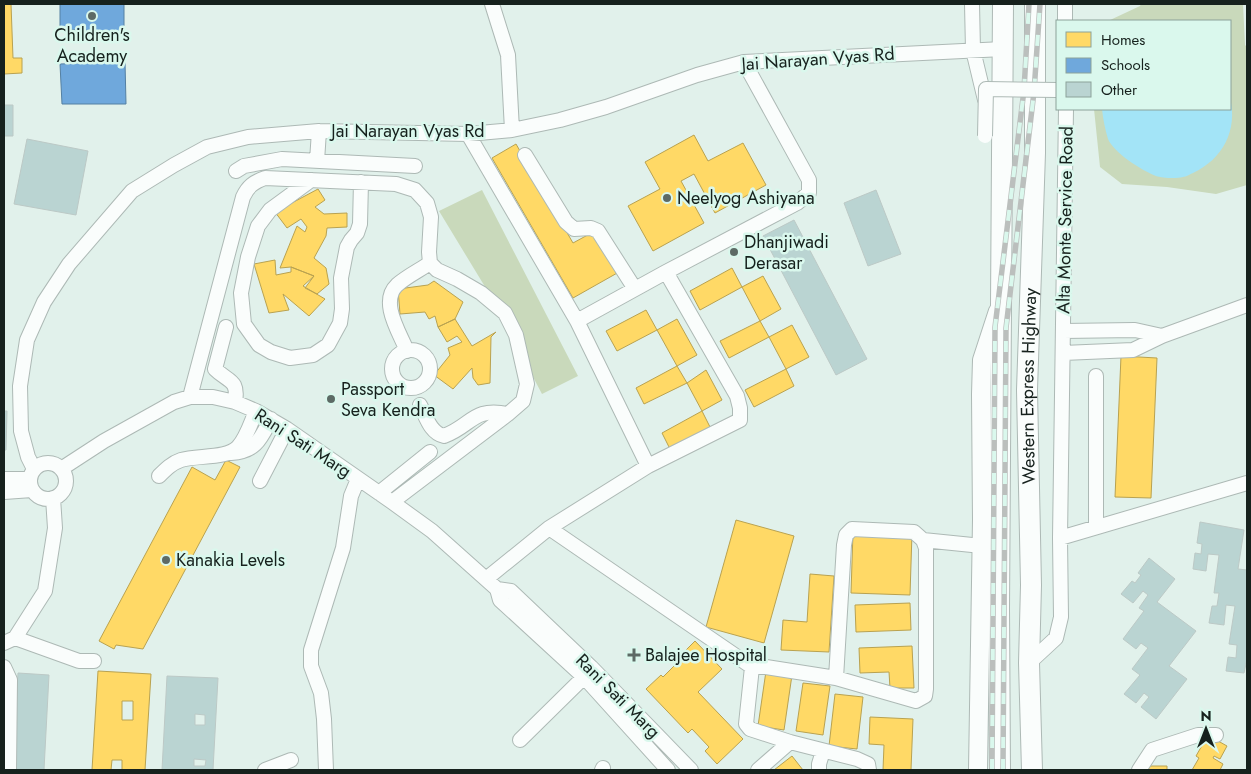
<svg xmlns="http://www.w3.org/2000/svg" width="1251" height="774" viewBox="0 0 1251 774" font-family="Jost,sans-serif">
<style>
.green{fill:#c9d9bb}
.water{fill:#a3e4f7}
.homes{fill:#ffd966;stroke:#b9a250;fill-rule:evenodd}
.schools{fill:#6fa8dc;stroke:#5480a3}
.building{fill:#bad4d2;stroke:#bcc9c6;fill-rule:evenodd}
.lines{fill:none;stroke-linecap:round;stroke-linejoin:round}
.minor-casing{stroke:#adb9b5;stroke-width:16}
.major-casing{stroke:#adb9b5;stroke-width:20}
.highway-casing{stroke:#adb9b5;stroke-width:22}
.minor{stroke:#fafdfc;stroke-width:14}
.major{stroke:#fafdfc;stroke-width:18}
.highway{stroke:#fafdfc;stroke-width:20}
.rail-casing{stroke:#bbbfbd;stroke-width:5.5}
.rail{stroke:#daf8ed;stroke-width:4;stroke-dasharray:11;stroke-linecap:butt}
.minor-bridge-casing{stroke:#adb9b5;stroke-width:16;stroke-linecap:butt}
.minor-bridge{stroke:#fafdfc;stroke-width:14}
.poi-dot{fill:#5d6a65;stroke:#daf8ed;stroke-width:2}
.labels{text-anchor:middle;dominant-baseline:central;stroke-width:5;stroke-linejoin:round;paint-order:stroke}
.poi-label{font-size:18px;fill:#16211d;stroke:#daf8ed;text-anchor:start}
.street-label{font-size:18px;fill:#16211d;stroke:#daf8ed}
</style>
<rect width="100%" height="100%" fill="#e1f1eb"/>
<!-- green -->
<path class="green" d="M1141,4h102l2,41 2,2v138l-31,9 -49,-7 -45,-3 -22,-17 -6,-58h136v-88h-122l32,-15z
M482,190l96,186 -36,18 -52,-99 -51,-84z"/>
<!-- water -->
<path class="water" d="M1230,98c8,32 -7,61 -37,75 -3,1 -7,4 -10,4 -7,2 -21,1 -27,-1 -15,-6 -42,-23 -48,-37 -3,-10 -5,-20 -6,-30h128z"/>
<!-- homes -->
<path class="homes" d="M4,4h7l2,54h9v15l-18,1z
M694,135l14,26 35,-18 23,42 -51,28 -21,-39 -13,7 23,42 -51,28 -25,-45 32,-17 -15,-27z
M516,144l57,99 22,-12 24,41 -46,26 -81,-140z
M318,189l7,11 -10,7 9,7 23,-1v14l-20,1 -1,8 -12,22 12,10 3,16 -12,10 -12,-6 9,-12 -23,-9 -11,1 17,-42 8,6 2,-5 -6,-8 -14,9 -12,-16z
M275,260l1,15 15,-3v-5l23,9 -11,10 22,13 -16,17 -26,-22 6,16 -20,3 -15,-49z
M732,268l10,19 -42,23 -10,-19z
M763,276l18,33 -21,12 -18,-34z
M434,281l29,21 -8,17 -17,8 -3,-11 -6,3 -4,-7 -25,2 -2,-25 30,-4z
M646,310l11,20 -40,21 -11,-20z
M455,319l17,27 24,-14 -5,5 -1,46 -12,2 -5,-7 -1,-10 -19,21 -19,-14 16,-20 -2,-7 14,-6 -5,-6 -10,6 -9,-15z
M677,319l20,36 -20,11 -20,-36z
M760,321l9,16 -40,21 -9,-17z
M792,325l17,32 -23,12 -17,-32z
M1121,356l36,2 -6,140 -36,-1z
M677,366l10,17 -43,21 -8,-16z
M786,369l8,17 -40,21 -9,-17z
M706,370l16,30 -20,11 -15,-28z
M702,411l8,16 -40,22 -8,-16z
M226,460l14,7 -97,182 -27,-4 -2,4 -15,-8 93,-174 23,13z
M736,520l58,16 -30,107 -58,-16z
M853,532l59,1 -2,62 -59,-2z
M810,574l24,2 -5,76 -48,-2 2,-30 24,2z
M910,603l1,27 -55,2 -1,-27z
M695,641l27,28 -24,23 45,47 -26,25 -12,-13 4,-4 -17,-18 -4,4 -42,-44 15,-14 2,2 21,-21 -2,-2z
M912,646l2,42h-24l-1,-16 -29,1 -1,-25z
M98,671l53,3 -6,96h-23v-10h-10l-1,10h-19zM122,701h11v19h-11z
M766,671l26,4 -8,55 -26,-4z
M803,683l27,3 -7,49 -27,-4z
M835,694l28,3 -6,52 -28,-3z
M870,717l43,2 -2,51h-28l1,-25 -15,-1z
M1211,737l16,9 -7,13 -6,-3 -1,2 10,6 -3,6h-28l7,-12 -3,-2 8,-14 3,1z
M792,756l11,14h-29z
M1146,766h21v4h-21z"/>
<!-- schools -->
<path class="schools" d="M60,4h64v28l-64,-3z
M112,62h13l1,42h-64l-2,-40z"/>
<!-- building -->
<path class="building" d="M4,105h9v31h-9z
M27,139l61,12 -12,64 -62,-11z
M876,190l25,64 -33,12 -24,-63z
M794,220l73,139 -31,16 -73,-139z
M4,411h3l-1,39h-2z
M1200,522l44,8 -6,39 9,1v89l-3,14 -18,-2 2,-14 8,1 1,-13 -8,-1 6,-38 -9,-1 -2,20 -15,-2 3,-17h5l2,-13h-5l5,-38 -11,-1 -2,17 -13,-2 2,-16 6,1 1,-10 -5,-1z
M1149,558l26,21 -18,23 39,29 -27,35 18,13 -31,40 -15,-12 8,-10 -5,-4 -8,10 -12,-9 16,-19 -8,-6 16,-21 -7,-5 -5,6 -13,-10 21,-28 -5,-3 9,-13 -5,-4 -10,12 -12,-9 11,-13 3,2 6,-8 -3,-2z
M18,673l31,2 -5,95h-32z
M167,676l51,2 -5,92h-51zM195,714l10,1v10h-10zM194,759l12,1 -1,6h-11z"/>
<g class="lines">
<!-- minor casing -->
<g class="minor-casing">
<path id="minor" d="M492,4l16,51 4,75
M972,4l1,46 12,50
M1065,4v17
M468,134l109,187 71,145
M525,155l41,67 8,7 17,-1 7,3 37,58
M317,161l2,-30
M236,171l8,-5 38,-7 133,7
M311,180l-41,30 -12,16 -10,31 -7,36 3,31 15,21 12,7 19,6 23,-3 15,-10 12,-22 2,-14 -1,-31 6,-31 4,-7 6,-7 3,-9 1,-42
M577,321l89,-49 131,-69 12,-10v-13l-65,-118
M226,327l-11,42c13,13 24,10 20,33
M1063,331l72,-1 27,6
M392 369a19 19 0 1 1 38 0a19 19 0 1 1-38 0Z
M407,351c-7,-18 -28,-49 -10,-66 10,-9 23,-15 33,-22
M1063,353l70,-3 29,-14 85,-31
M190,397l53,-200c5,-11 11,-15 22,-19l131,6 19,6 12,13 4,14 -2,35 1,11 7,7 20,9 24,14 24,20 11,22 11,49 -4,17 -15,13 -116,88
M420,405c6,11 10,28 24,31 29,-11 28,-29 64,-22
M231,453c25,-2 29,-13 40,-34
M30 481a18 18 0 1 1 36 0a18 18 0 1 1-36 0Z
M34,469l-6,-12 -7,-26 -1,-45 7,-46 17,-38 25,-38 63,-73 42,-26 33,-18 41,-10 71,-6 149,3 44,-4 48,-10 46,-13 91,-32 47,-13 259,-13
M61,469l43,-28 70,-39 16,-5h23l22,5 21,9 31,18 105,73 40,29 65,58 3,11 84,77 84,93
M159,476c7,-7 13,-13 22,-16 16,-5 46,-1 57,-13 9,-10 13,-25 18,-36
M4,479h26
M260,481l27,-52
M4,492l28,-2
M379,493l51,-41
M1096,527v-151
M549,528l203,139
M1060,538l187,-55
M923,540l59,6
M486,579l63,-51 99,-62 92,-46v-12l-3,-12 -71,-124
M497,589l14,2 80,76 100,103
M15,638l64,23h15
M4,643l11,-5 30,-47 10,-63 -2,-30
M1029,663l27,-25 5,-21 -1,-79 6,-429
M4,667l6,13 -1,90
M520,740l64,-63 6,-8
M790,742l-40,-13 -4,-5 6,-57h14l70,11 8,-133 2,-10 6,-6 62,3 9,8 3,8v141l-1,7 -9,5 -80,-23
M265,770l26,-10
M326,770l-2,-51 -3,-26 -10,-27v-16l32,-102 8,-52 7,-17
M602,770l1,-2
M758,770l32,-28 67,17 11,5 1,6
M819,770v-6l4,-13
M1139,770l13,-20 46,-15h18"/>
</g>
<!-- major casing -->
<g class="major-casing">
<path id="major" d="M978,770l4,-250 -1,-126 1,-34 16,-49"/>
</g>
<!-- highway casing -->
<g class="highway-casing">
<g id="highway">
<path d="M1000,770l-1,-161 4,-605"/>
<path id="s1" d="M1032,770l-3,-107 2,-78 -4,-195 8,-237v-149"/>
</g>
</g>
<!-- minor -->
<use href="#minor" class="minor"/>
<!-- major -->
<use href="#major" class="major"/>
<!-- highway -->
<use href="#highway" class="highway"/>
<!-- rail casing -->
<g class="rail-casing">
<path id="rail" d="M992,770l3,-443 29,-237 5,-86
M1003,770l3,-442 28,-236 6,-88"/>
</g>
<!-- rail -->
<use href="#rail" class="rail"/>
<!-- minor-bridge casing -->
<g class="minor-bridge-casing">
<path id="minor-bridge" d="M985,136l1,-47 71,1"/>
</g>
<!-- minor-bridge -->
<use href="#minor-bridge" class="minor-bridge"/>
</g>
<!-- markers -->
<g class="poi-dot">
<circle cx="92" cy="16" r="5"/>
<circle cx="667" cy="198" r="5"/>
<circle cx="734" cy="252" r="5"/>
<circle cx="331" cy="399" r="5"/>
<circle cx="166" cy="560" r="5"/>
<path d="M631.5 647.5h5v5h5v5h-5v5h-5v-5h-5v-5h5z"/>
</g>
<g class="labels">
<!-- poi labels -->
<g class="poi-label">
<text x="92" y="35" text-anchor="middle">Children's<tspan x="92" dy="21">Academy</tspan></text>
<text x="677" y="198">Neelyog Ashiyana</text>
<text x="744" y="242">Dhanjiwadi<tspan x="744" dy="21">Derasar</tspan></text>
<text x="341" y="389">Passport<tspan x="341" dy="21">Seva Kendra</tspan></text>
<text x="176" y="560">Kanakia Levels</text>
<text x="645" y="655">Balajee Hospital</text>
</g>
<!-- street labels -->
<g class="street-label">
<text transform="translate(818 59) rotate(-4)">Jai Narayan Vyas Rd</text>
<text x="408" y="131">Jai Narayan Vyas Rd</text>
<text transform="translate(1065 220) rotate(-89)">Alta Monte Service Road</text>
<text stroke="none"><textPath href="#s1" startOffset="384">Western Express Highway</textPath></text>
<text transform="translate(303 443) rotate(33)">Rani Sati Marg</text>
<text transform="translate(618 696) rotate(45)">Rani Sati Marg</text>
</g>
</g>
<!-- border -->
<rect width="1251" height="774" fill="none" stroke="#16211d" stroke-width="10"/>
<!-- legend -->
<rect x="1056" y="20" width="175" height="90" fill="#daf8ed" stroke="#8ca29a"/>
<rect x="1066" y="32" width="25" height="15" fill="#ffd966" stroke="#8ca29a"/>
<text x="1101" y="45" font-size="15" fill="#16211d">Homes</text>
<rect x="1066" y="58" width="25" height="15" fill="#6fa8dc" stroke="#8ca29a"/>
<text x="1101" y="70" font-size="15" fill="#16211d">Schools</text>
<rect x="1066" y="82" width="25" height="15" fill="#bad4d2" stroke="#8ca29a"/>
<text x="1101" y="95" font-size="15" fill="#16211d">Other</text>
<!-- north arrow -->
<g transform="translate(1206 729)" stroke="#daf8ed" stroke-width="4" paint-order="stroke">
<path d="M0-4L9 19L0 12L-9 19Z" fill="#16211d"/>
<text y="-8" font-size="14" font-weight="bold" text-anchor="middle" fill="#16211d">N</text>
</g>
</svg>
